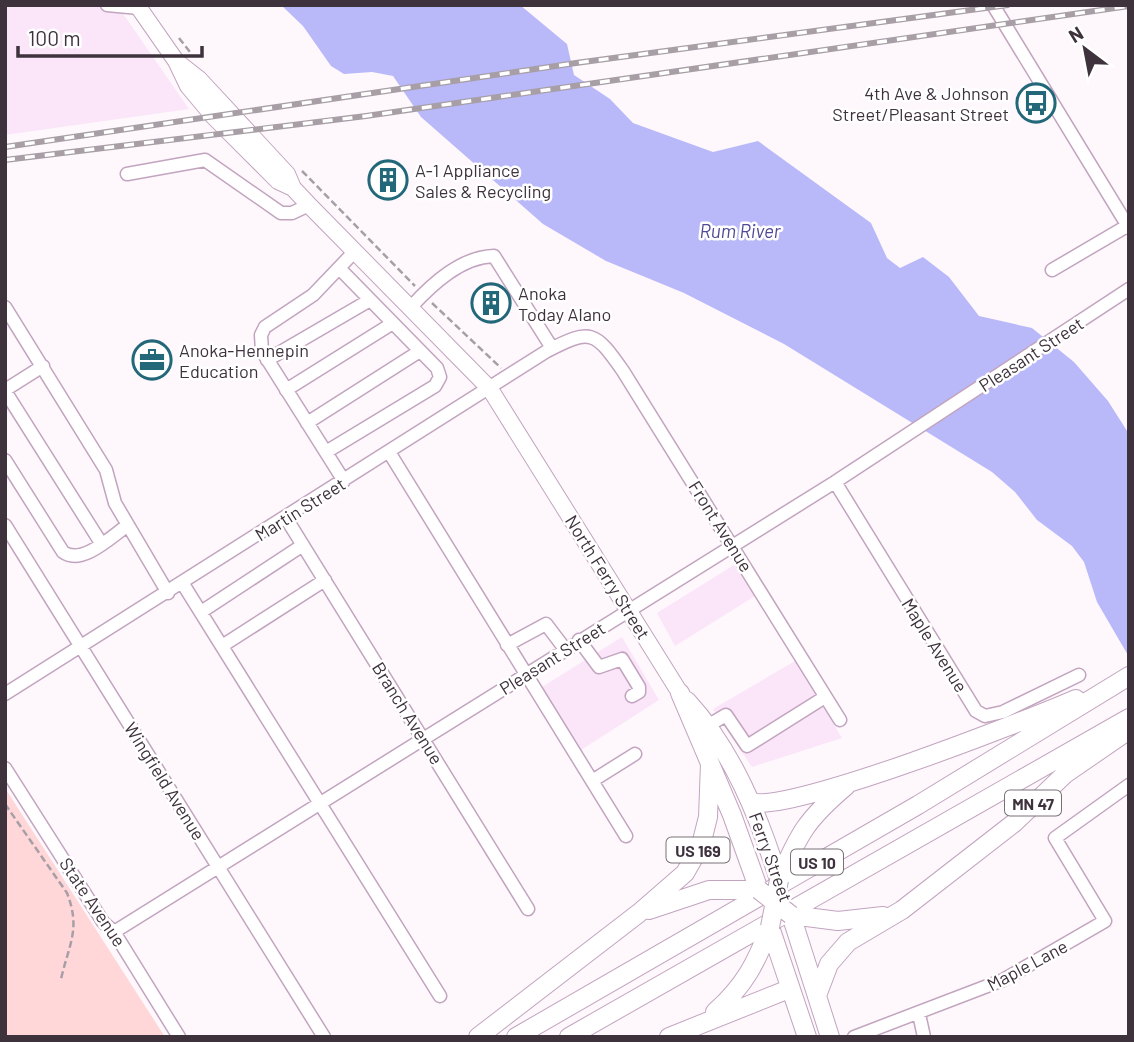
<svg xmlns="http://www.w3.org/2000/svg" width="1134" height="1042" viewBox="0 0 1134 1042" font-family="Barlow,sans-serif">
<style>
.built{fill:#fbe5f9}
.green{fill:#ffd7d9}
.water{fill:#b9b9fa}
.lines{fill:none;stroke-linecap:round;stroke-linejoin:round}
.minor-casing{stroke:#c2a4bf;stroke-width:15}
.major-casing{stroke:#c2a4bf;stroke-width:18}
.highway-casing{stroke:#c2a4bf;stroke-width:20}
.path{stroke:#a79fa6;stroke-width:2.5;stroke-dasharray:7 3.5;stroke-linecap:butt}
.minor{stroke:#fff;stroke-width:12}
.major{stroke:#fff;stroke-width:16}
.highway{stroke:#fff;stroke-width:18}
.rail-casing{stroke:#a79ea6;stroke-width:6}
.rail{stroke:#fff;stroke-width:3.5;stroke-dasharray:10;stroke-linecap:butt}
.highway-bridge-casing{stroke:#c2a4bf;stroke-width:20;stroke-linecap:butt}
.highway-bridge{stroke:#fff;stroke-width:18}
.labels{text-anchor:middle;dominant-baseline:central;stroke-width:5;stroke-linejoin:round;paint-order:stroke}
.shield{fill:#fff;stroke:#787077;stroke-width:2}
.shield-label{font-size:16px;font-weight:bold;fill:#3e323d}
.poi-label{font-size:18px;fill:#3e323d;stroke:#fff;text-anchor:start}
.street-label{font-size:18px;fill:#3e323d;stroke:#fff}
.water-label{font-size:19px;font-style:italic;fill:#4f4995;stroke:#fff}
</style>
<rect width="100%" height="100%" fill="#fef8fd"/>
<!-- built -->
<path class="built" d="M5,5h112l72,104 -184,26z
M734,565l21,31 -80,50 -18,-33z
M622,637l37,63 -78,50 -39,-63z
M795,661l47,77 -90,29 -39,-58z"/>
<!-- green -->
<path class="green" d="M5,788l160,249h-160z"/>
<!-- water -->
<path class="water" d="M281,5h239l47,39 7,31 36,24 23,24 80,29 45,-11 113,82 16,35 13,10 23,-11 26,20 30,39 53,12 42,34 34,39 21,33v223l-32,-55 -13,-40 -12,-16 -35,-26 -22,-28 -23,-20 -208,-128 -100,-51 -78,-32 -63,-37 -122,-107 -28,-41 -21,-4 -28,2 -13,-8 -28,-40z"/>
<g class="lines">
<!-- minor casing -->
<g class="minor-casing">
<path id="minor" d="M107,5l32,3
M993,5l136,223
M127,174l78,-14 76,53h11l17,-8
M1052,270l75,-44
M5,307l101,163 9,33 53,90
M411,307c21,-23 50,-50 83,-51l58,92
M267,360l103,-60
M5,390l38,-24
M286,390l107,-67
M5,391l96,152
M307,423l113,-72
M326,452l109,-66 5,-9 -3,-9 -98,-100
M389,452l237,384
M5,460l58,92c19,14 49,-16 65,-27
M344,481l-82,-130 -1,-16 4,-8 48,-32 42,-44
M835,482l141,229 9,5 18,-4 76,-37
M286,518l242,391
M5,525l319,512
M183,584l257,412
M201,612l102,-67
M579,640l20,27 23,-8 17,28v5l-7,4
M507,645l39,-21 19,25
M222,646l103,-66
M5,694l542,-343c44,-23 48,-20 76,20l217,349
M709,725l17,-10 21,31 78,-49
M5,768l98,154 11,10 65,105
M592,781l43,-27
M114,932l721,-450 294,-193
M919,1014l5,23
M854,1037l149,-57 102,-59 -50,-83 74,-53"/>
</g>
<!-- major casing -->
<g class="major-casing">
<path id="major" d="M137,5l39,56 12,25 26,31 64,64 15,7
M176,61l23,18 88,95 6,14 16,17 181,184 190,304"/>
</g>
<!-- highway casing -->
<g class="highway-casing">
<path id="highway" d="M687,701c46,50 72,116 92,179
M751,802c38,12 276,-82 325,-103
M779,880c20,-47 28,-61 67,-94
M649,910l60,-20h50l-27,-75 -52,-122
M770,927l37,110
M818,993l11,-29 19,-22 54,-32 112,-87 51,-49 64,-44
M715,1012c30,-27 41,-49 55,-85
M478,1037l161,-124 46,-40 16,-28 7,-28 2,-54
M516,1037l402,-232 211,-129
M569,1037l560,-319
M669,1037l120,-48
M830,1037l-39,-122 47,6 45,-5"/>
</g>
<!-- path -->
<path class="path" d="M179,38l11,14
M302,171l113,115
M432,303l69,65
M5,804l62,89c14,36 2,51 -6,86"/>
<!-- minor -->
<use href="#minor" class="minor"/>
<!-- major -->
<use href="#major" class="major"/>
<!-- highway -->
<use href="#highway" class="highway"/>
<!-- rail casing -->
<g class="rail-casing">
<path id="rail" d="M5,147l571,-84 432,-58
M5,160l361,-44 763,-110"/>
</g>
<!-- rail -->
<use href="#rail" class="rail"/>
<!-- highway-bridge casing -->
<g class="highway-bridge-casing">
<path id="highway-bridge" d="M759,890l32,25
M770,927l9,-47"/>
</g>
<!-- highway-bridge -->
<use href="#highway-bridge" class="highway-bridge"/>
</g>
<!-- icons -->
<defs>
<g id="bus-ring" transform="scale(2.0125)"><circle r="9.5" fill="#fff" stroke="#236879" stroke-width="1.5"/><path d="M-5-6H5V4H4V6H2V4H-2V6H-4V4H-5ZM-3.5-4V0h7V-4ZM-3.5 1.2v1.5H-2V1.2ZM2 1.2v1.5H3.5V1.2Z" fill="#236879"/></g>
<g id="building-ring" transform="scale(2.0125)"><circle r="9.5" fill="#fff" stroke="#236879" stroke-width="1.5"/><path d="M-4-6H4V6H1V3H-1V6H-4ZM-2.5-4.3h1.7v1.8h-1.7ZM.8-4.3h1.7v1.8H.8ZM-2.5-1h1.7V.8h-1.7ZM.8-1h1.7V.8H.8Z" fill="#236879"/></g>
<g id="office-ring" transform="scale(2.0125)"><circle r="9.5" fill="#fff" stroke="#236879" stroke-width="1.5"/><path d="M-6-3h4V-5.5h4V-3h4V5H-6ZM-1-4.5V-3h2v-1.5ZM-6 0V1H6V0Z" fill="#236879"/></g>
</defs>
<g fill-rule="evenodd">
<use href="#bus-ring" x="1036" y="103"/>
<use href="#building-ring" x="388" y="180"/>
<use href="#building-ring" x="491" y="303"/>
<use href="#office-ring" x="152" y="360"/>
</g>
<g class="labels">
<!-- shield labels -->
<g class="shield">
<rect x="1005" y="790.5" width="56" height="25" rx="5"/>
<rect x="666.5" y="837.5" width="63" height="25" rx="5"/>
<rect x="791" y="849.5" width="52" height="25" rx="5"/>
</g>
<g class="shield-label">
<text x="1033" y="803">MN 47</text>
<text x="698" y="850">US 169</text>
<text x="817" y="862">US 10</text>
</g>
<!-- poi labels -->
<g class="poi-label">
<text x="1009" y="93" text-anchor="end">4th Ave &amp; Johnson<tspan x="1009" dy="21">Street/Pleasant Street</tspan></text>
<text x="415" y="170">A-1 Appliance<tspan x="415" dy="21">Sales &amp; Recycling</tspan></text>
<text x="518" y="293">Anoka<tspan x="518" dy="21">Today Alano</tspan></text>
<text x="179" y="350">Anoka-Hennepin<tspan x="179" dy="21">Education</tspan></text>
</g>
<!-- street labels -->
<g class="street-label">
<text transform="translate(1031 354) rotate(-33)">Pleasant Street</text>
<text transform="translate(300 509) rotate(-32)">Martin Street</text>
<text transform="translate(721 526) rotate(58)">Front Avenue</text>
<text transform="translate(608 577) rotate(58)">North Ferry Street</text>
<text transform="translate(935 645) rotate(58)">Maple Avenue</text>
<text transform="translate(552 658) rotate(-32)">Pleasant Street</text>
<text transform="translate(408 713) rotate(58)">Branch Avenue</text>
<text transform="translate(165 781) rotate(58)">Wingfield Avenue</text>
<text transform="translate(771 857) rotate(70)">Ferry Street</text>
<text transform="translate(93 902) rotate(56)">State Avenue</text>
<text transform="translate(1027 965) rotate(-28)">Maple Lane</text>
</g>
<!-- water labels -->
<g class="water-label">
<text x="740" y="230">Rum River</text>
</g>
</g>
<!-- border -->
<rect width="1134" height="1042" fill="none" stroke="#3e323d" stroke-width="14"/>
<!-- north arrow -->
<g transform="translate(1085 49) rotate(328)" stroke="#ffffff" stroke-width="5" paint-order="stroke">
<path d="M0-5L12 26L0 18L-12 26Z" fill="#3e323d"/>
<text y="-10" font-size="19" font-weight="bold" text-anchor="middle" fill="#3e323d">N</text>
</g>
<!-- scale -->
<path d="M18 46v10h184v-10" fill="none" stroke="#3e323d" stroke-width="3.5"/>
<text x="28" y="46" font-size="21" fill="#3e323d" stroke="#ffffff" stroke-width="5" paint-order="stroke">100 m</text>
</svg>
